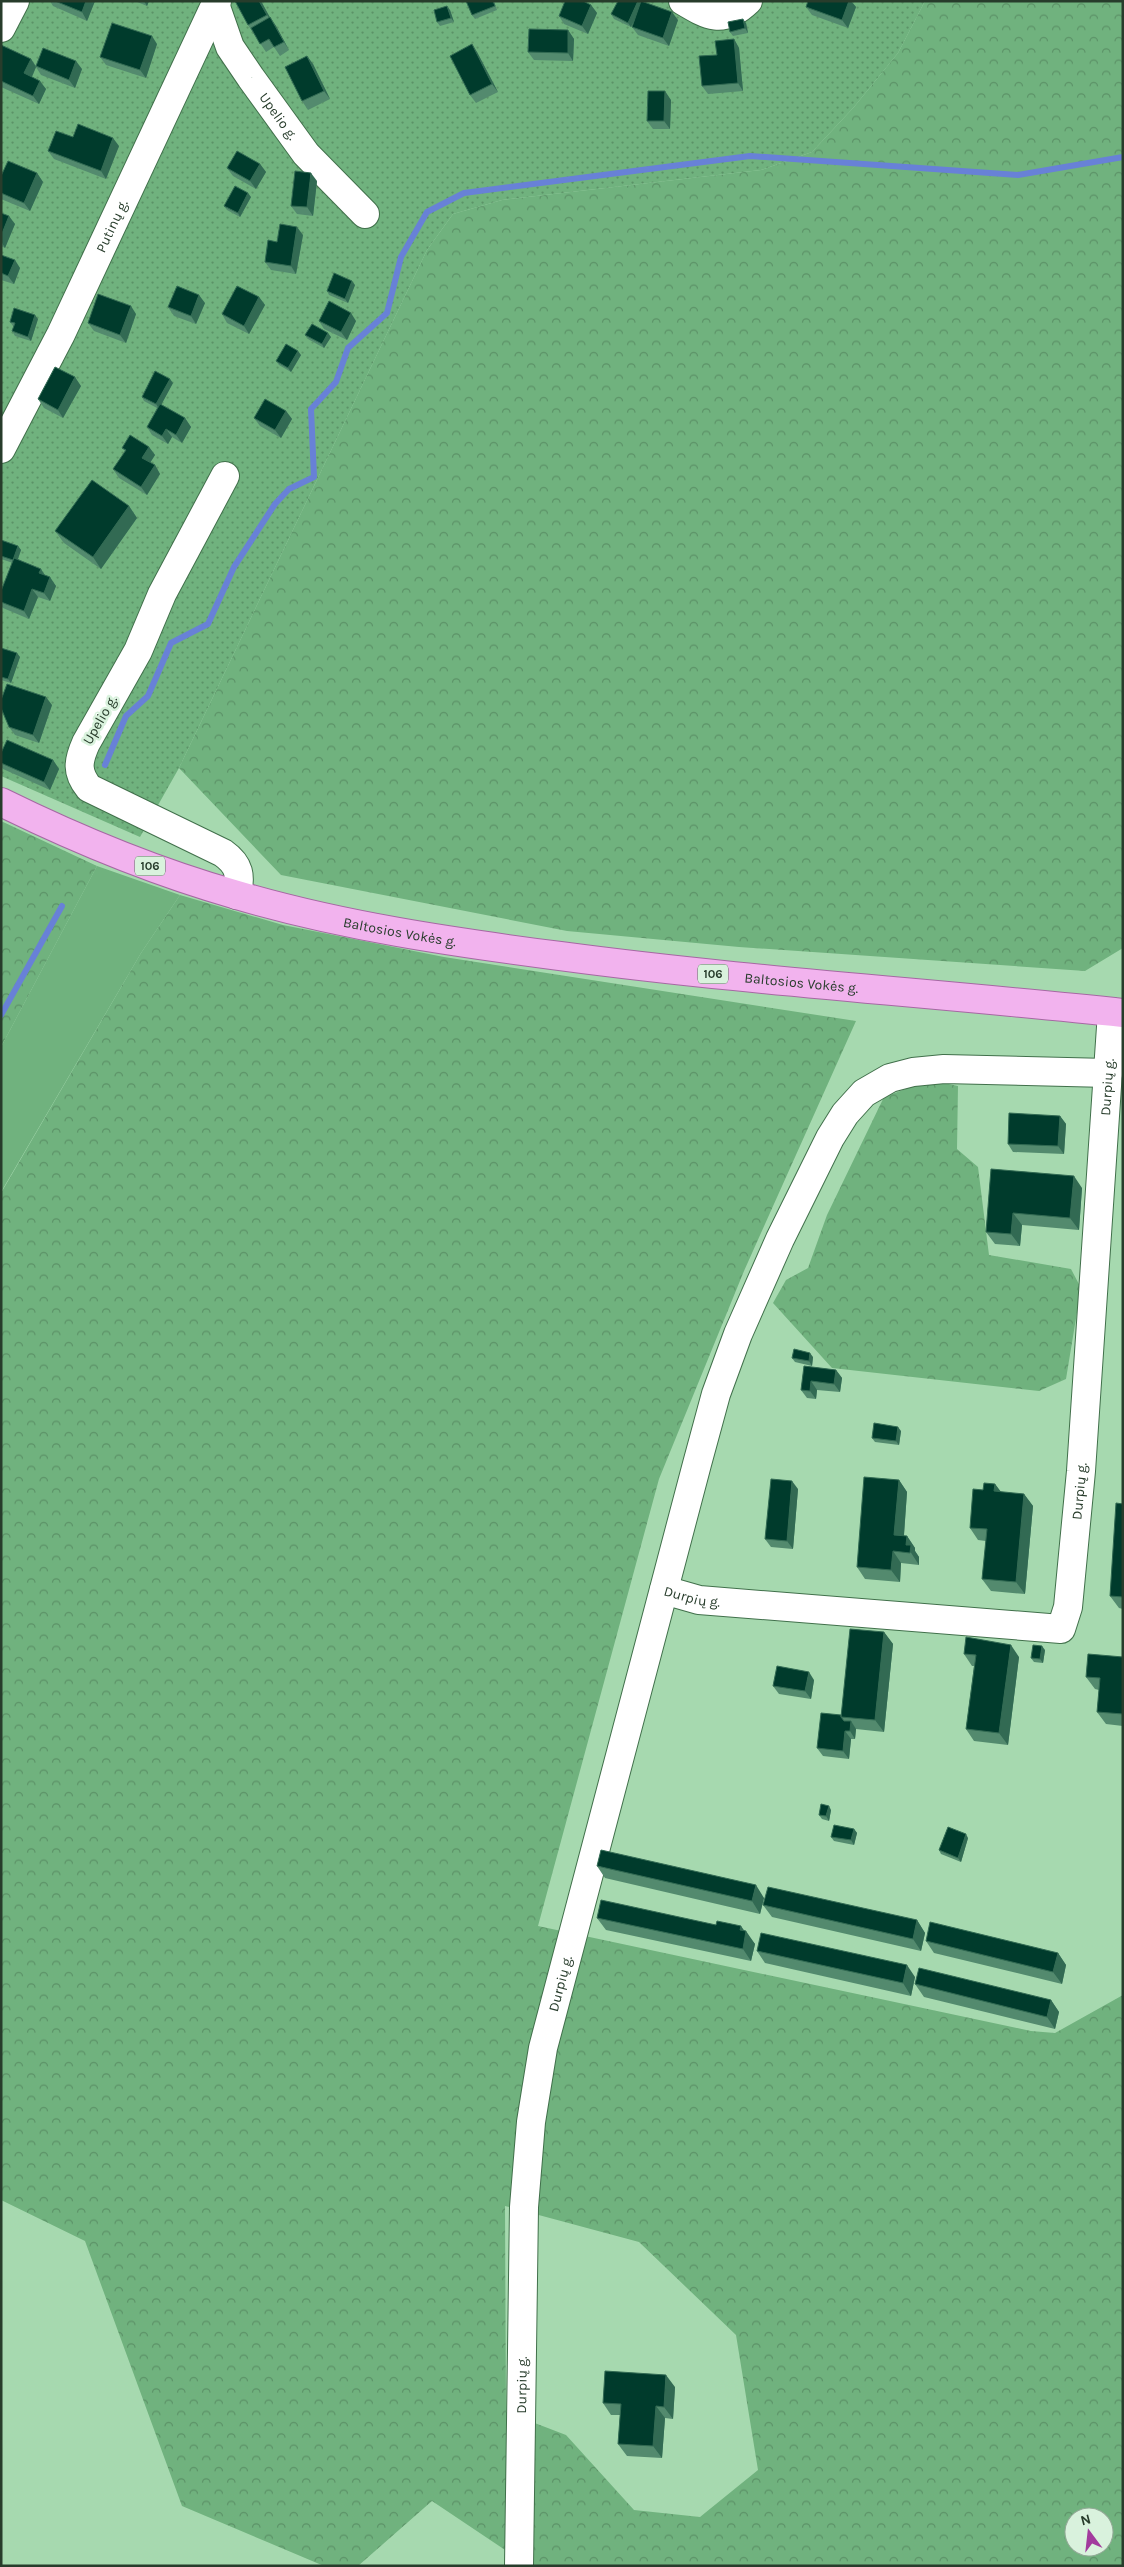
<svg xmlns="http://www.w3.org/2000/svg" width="1124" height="2567" viewBox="0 0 1124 2567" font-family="Karla,sans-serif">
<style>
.grass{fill:#70b27e}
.forest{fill:url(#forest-crowns);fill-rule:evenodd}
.park{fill:url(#park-dots)}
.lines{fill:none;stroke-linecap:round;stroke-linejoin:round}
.stream{stroke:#6881d7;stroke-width:6}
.minor-casing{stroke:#41704b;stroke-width:30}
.major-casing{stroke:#a668a3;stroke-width:30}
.minor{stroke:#fff;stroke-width:28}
.major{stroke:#f2b3ee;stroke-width:28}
.wall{fill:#538a6e}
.shaded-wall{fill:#326a53}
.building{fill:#003b2c;stroke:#326a53}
.labels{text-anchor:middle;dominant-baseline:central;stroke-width:5;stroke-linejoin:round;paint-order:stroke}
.shield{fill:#d9f2dd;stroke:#5c7360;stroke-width:1}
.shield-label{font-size:12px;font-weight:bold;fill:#273c2b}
.street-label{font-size:14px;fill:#273c2b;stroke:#d9f2dd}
</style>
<defs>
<pattern id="forest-crowns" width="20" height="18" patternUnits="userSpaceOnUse" patternTransform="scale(1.25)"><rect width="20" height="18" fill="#70b27e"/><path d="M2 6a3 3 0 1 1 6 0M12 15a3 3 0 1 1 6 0" fill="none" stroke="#5c9267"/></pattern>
<pattern id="park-dots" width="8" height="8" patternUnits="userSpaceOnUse" patternTransform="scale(1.25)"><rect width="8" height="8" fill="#70b27e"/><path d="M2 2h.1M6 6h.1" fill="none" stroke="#5c9267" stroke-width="1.8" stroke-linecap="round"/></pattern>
</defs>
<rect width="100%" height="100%" fill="#a6d9af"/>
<!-- grass -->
<path class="grass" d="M97,866l83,29 -39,58 -140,239v-145z"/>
<!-- forest -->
<path class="forest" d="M925,1h198v947l-38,23 -346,-24 -172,-16 -286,-56 -102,-107 248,-518 26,-36 49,-14 259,-30 51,-18 42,-45 44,-54z
M1,821l96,45 -96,181z
M180,895l103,30 161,32 412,64 -112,250 -85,208 -121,447 493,105 24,2 68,-38v571h-594l-97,-65 -74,65h-34l-142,-60 -97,-265 -84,-41v-1007l140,-240zM505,2206l134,36 97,93 22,135 -58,47 -66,-7 -68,-75 -60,-23zM1074,2517h30v30h-30z
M930,1080l28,6 -1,63 21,18 11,88 82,14 10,19 -15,91 -27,12 -207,-23 -59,-65 13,-23 22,-12 19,-53 57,-118z"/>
<!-- park -->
<path class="park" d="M1,1h924l-27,52 -44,54 -42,45 -51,18 -259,30 -49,14 -26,36 -248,518 -39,69 -139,-61z"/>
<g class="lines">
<!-- stream -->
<path class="stream" d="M105,765l21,-49 22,-20 23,-53 37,-19 26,-57 41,-63 14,-15 25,-12 -3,-68 25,-27 12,-34 39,-35 14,-56 26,-45 37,-19 286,-37 268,19 105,-18
M1,1015l61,-109"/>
<!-- minor casing -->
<g class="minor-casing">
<g id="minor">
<path d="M683,1c25,15 40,24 65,0"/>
<path id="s1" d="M215,4l15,43 21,31 55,76 59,60"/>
<path d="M1,28l14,-27"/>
<path id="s2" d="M1,449l60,-115 156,-333"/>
<path d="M225,476l-63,118 -24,57 -52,92c-8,18 -10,29 3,45l134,65c17,12 18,23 14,42"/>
<path id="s3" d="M664,1590l35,10 362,29 7,-22 13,-136 31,-459"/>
<path id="s4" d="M519,2566l5,-359 7,-85 12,-74 154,-584 19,-70 22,-60 42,-95 50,-101 15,-24 19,-21 26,-15 23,-6 31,-3 164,4"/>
</g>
</g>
<!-- major casing -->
<g class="major-casing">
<g id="major">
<path id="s5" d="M1,802c75,37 155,70 236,93 105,31 215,47 323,61 187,25 375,37 563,57"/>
</g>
</g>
<!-- minor -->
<use href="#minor" class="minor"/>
<!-- major -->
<use href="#major" class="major"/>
</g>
<!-- wall -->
<path class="wall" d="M50,1h45l-8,20 -34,-15z
M135,1h14l-2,5z
M261,1l9,17 6,8 13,24 -9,6 -6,-9 -8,5 -18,-27z
M466,1h28l3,9 -22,9 -3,-4z
M851,1l5,6 -8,21 -36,-13 -6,-8z
M591,5l6,8 -9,21 -24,-10 -5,-8z
M450,10l4,12 -14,4 -3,-4z
M611,14l67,6 -9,26 -31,-11 -6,-8 3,-9 -4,9 -17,-8z
M746,23l2,10 -15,3 -3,-4z
M568,30l6,9 -1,22 -39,-1 -6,-8z
M734,39l5,9 4,43 -35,3 -6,-8 15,-31z
M157,44l-11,34 -40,-13 -6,-8z
M1,45l30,14 5,7 46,3 -7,19 -34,-13 -5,-8 -4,10 14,12 -7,15 -38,-17z
M477,52l21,40 -22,11 -6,-8z
M307,56l6,8 17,35 -22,11 -6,-9z
M671,100l-1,29h-17l-6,-8z
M119,146l-13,33 -52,-20 -6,-8z
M260,164l6,8 -10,17 -23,-13 -6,-8z
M37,173l6,9 -13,29 -29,-12v-23z
M317,181l-4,35 -16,-2 -6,-8z
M251,197l-11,20 -13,-7 -3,-4z
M1,213l14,11 -10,24 -4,-2z
M303,235l-7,39 -25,-4 -6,-8z
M1,255l19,13 -6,16 -13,-4z
M355,285l-7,18 -19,-8 -2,-4z
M259,297l6,8 -16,29 -22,-11 -5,-9z
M205,303l-9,21 -22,-8 -6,-9z
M136,314l-10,29 -32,-12 -6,-8z
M38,319l-7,22 -16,-5 -3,-5 2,-5h-1l-3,-4z
M319,321h37l-9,19 -23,-11z
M305,335l26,2 -7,11 -16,-9z
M301,355l-10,17 -12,-7 -3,-4z
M173,383l-12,21 24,14 6,9 -9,16 -10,-6 -4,7 -16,-9 -5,-8 10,-19 -13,-7 -2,-4z
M81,386l-18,32 -19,-10 -6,-9z
M286,411l6,8 -11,19 -21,-12 -6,-8z
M149,447l6,8 -5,8 5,2 5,9 -13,21 -28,-17 -6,-9 12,-18 -3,-3z
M129,506l8,12 -36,51 -37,-26 -9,-12z
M1,540l17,6 3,4 -3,9 28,17 10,10 -6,15 -12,-4 -9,22 -26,-11 -2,-2v-15l12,-28 -12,-4z
M1,648l19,9 -9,26 -10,-3z
M52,705l-13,38 -24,-8 -6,-8z
M1,753l52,7 6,9 -9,21 -47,-21 -2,-3z
M1060,1116l6,8 -2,30 -51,-2 -5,-8z
M991,1169l91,19 -3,42 -57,-5 -2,21 -25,-2 -9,-12z
M813,1357l-1,9 -17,-4 -3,-4z
M804,1366l32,4 6,8 -2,14 -23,-2 -1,9 -9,-1 -6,-8z
M901,1431l-2,14 -24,-3 -3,-4z
M899,1480l8,12 -3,44h3l8,12v3l4,6v8l-18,-2 -1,19 -35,-3 -8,-12z
M995,1484l6,8 23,2 9,12 -8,88 -34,-3 -9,-12 4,-38 -8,-1 -8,-12 13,-38z
M798,1489l-5,60 -22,-2 -6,-8z
M1123,1504v105l-4,-1 -9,-12z
M884,1632l9,12 -9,88 -28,-3 -1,10h-4l-2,20 -26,-3 -6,-8 24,-33z
M1045,1650l-2,13 -9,-1 -3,-4z
M964,1654l55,3 -11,88 -34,-4 -8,-12 8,-63h-2z
M1123,1657v69l-17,-2 -9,-12 2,-22 -4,-1 -9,-12z
M814,1680l-3,19 -32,-5 -6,-8z
M831,1810l-2,11 -7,-2 -3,-4z
M854,1829l3,4 -3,12 -20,-4 -3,-4z
M968,1838l-7,24 -20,-8 -2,-4z
M597,1866l167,32 -4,16 -155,-36z
M763,1905l154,15 8,13 -4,18 -149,-34z
M597,1918l119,7 28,6 11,13 -4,17 -145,-31z
M926,1941l132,12 8,12 -4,19 -128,-31z
M757,1951l158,26 -4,19 -146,-33z
M915,1984l136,16 8,12 -4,17 -131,-32z
M675,2387l-2,32 -8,-1 -3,40 -35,-2 -9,-12 2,-29h-9l-8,-12z"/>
<!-- shaded-wall -->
<path class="shaded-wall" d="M86,1h9l-8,20 -5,-9z
M144,1h5l-2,5z
M259,1h2l12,22 -6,-8z
M638,1h4l1,2 -12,24 -3,-4z
M849,1h2l5,6 -8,21 -6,-8z
M591,5l6,8 -9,21 -6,-8z
M447,6l3,4 4,12 -3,-4z
M672,12l6,8 -9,26 -6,-8z
M270,17l6,9 13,24 -5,-8z
M743,19l3,4 2,10 -3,-5z
M568,30l6,9 -1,22 -5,-8z
M152,36l5,8 -11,34 -6,-8z
M734,39l5,9 4,43 -5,-8z
M472,44l5,8 21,40 -6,-8z
M307,56l6,8 17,35 -6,-8z
M31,59l5,8 -6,14 -6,-8z
M76,61l6,8 -7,19 -6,-8z
M40,81l6,8 -7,15 -6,-8z
M665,91l6,9 -1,29 -6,-8z
M113,138l6,8 -13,33 -5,-8z
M260,164l6,8 -10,17 -6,-8z
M37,173l6,9 -13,29 -6,-8z
M311,173l6,8 -4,35 -6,-9z
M248,193l3,4 -11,20 -2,-4z
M9,216l6,8 -10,24 -4,-7v-5z
M297,227l6,8 -7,39 -5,-8z
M15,260l5,8 -6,16 -6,-8z
M352,281l3,4 -7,18 -3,-4z
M199,295l6,8 -9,21 -5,-8z
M259,297l6,8 -16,29 -5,-8z
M131,306l5,8 -10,29 -6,-8z
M351,313l5,8 -9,19 -6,-8z
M35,315l3,4 -7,22 -3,-4z
M328,333l3,4 -7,11 -2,-4z
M298,351l3,4 -10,17 -3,-4z
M75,377l6,9 -18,32 -5,-8z
M170,379l3,4 -14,26 -3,-5z
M286,411l6,8 -11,19 -6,-8z
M185,418l6,9 -9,16 -6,-8z
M166,429l6,8 -4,7 -6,-8z
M149,447l6,8 -7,11 -6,-8z
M155,465l5,9 -13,21 -6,-8z
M129,506l8,12 -36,51 -8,-12z
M18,546l3,4 -5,14 -3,-4z
M41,569l5,8 -7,-4z
M50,577l6,9 -6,15 -6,-8z
M32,589l6,8 -9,22 -5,-8z
M17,653l3,4 -9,26 -3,-4z
M46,697l6,8 -13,38 -6,-8z
M53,760l6,9 -9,21 -6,-8z
M1060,1116l6,8 -2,30 -6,-8z
M1074,1176l8,12 -3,42 -9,-12z
M1013,1213l9,12 -2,21 -9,-12z
M810,1353l3,4 -1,9 -3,-5z
M836,1370l6,8 -2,14 -6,-8z
M811,1381l6,9 -1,9 -6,-8z
M898,1427l3,4 -2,14 -3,-4z
M899,1480l8,12 -4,55 -9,-12z
M792,1481l6,8 -5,60 -6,-8z
M995,1484l9,12 -10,-5z
M1024,1494l9,12 -8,88 -9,-12z
M907,1536l8,12v3l4,6v8l-13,-20z
M893,1551l8,12 -1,19 -9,-12z
M884,1632l9,12 -9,88 -9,-12z
M1011,1645l8,12 -11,88 -9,-12z
M1042,1646l3,4 -2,13 -3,-4z
M809,1672l5,8 -3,19 -6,-8z
M851,1721l5,8 -1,10 -5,-8z
M845,1731l6,8 -2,20 -6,-8z
M829,1806l2,4 -2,11 -3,-5z
M854,1829l3,4 -3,12 -3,-5z
M966,1834l2,4 -7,24 -3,-4z
M756,1885l8,13 -4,16 -8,-13z
M917,1920l8,13 -4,18 -8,-12z
M741,1926l5,7v-2l9,13 -4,17 -8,-12 -3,-19z
M1058,1953l8,12 -4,19 -9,-12z
M907,1965l8,12 -4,19 -8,-13z
M1051,2000l8,12 -4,17 -8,-12z
M666,2375l9,12 -2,32 -9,-12z
M656,2406l9,12 -3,40 -9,-12z"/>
<!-- building -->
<path class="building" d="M55,1h31l-4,11z
M235,1h24l8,14 -19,10z
M466,1h27l2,5 -23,9z
M565,1h18l8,4 -9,21 -23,-10z
M618,1h20l-10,22 -17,-9z
M641,1l31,11 -9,26 -31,-11z
M808,1h41l-7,19 -36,-13z
M447,6l4,12 -14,4 -3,-12z
M270,17l14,25 -10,5 -5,-8 -9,5 -9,-16z
M743,19l2,9 -15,4 -2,-10z
M112,23l40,13 -12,34 -40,-13z
M529,29l39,1v23l-40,-1z
M734,39l4,44 -36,3 -3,-30 18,-1 -2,-14z
M472,44l20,40 -22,11 -20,-39z
M1,45l30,14 -7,14 16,8 -7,15 -32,-15z
M43,48l33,13 -7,19 -33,-14z
M307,56l17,35 -22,10 -17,-34z
M648,91h17l-1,30h-17z
M78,124l35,14 -12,33 -53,-20 8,-20 17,6z
M237,151l23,13 -10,17 -23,-13z
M8,161l29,12 -13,30 -23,-10v-17z
M295,171l16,2 -4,34 -16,-1z
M235,186l13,7 -10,20 -14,-7z
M1,213l8,3 -8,20z
M280,224l17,3 -6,39 -26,-4 3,-22 9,2z
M1,255l14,5 -7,16 -7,-3z
M334,273l18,8 -7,18 -18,-8z
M177,286l22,9 -8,21 -23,-9z
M237,286l22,11 -15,29 -22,-12z
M98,294l33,12 -11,29 -32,-12z
M329,301l22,12 -10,19 -22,-11z
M14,308l21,7 -7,22 -16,-6 3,-8 -5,-1z
M312,324l16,9 -6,11 -17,-9z
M286,344l12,7 -10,17 -12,-7z
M55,367l20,10 -17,33 -20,-11z
M155,371l15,8 -14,25 -14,-7z
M265,399l21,12 -11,19 -21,-12z
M160,404l25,14 -9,17 -10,-6 -4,7 -15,-9z
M130,435l19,12 -7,11 13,7 -14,22 -28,-18 13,-19 -4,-2z
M92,480l37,26 -36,51 -38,-26z
M1,540l17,6 -5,14 -12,-4z
M14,558l27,11 -2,4 11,4 -6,16 -12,-4 -8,22 -23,-9v-11z
M1,648l16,5 -9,26 -7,-2z
M7,684l39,13 -13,38 -24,-8 -8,-19v-8z
M7,740l46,20 -9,22 -43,-19v-10z
M1009,1113l51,3 -2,30 -50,-2z
M991,1169l83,7 -4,42 -57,-5 -2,21 -25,-2z
M794,1349l16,4 -1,8 -17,-3z
M804,1366l32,4 -2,14 -23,-3 -1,10 -9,-1z
M874,1423l24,4 -2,14 -24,-3z
M864,1477l35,3 -5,55 13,1 -1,9h5l-1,8 -17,-2 -2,19 -34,-3z
M771,1479l21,2 -5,60 -22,-2z
M984,1483l11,1 -1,7 30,3 -8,88 -34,-3 5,-50 -17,-1 3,-39 10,1z
M1116,1503l7,1v93l-13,-1z
M850,1629l34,3 -9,88 -34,-3z
M966,1637l45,8 -12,88 -33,-4 10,-74 -12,-1z
M1033,1645l9,1 -2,13 -9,-1z
M1088,1654l35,3v57l-26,-2 3,-34 -14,-1z
M777,1666l32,6 -4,19 -32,-5z
M821,1713l20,2v2l3,4h7l-1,10h-5l-2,20 -26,-3z
M821,1804l8,2 -3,10 -7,-1z
M834,1825l20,4 -3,11 -20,-3z
M948,1827l18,7 -8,24 -19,-8z
M601,1850l155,35 -4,16 -155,-35z
M768,1887l149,33 -4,19 -150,-34z
M601,1900l115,25 1,-4 24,5 -1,4 6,1 -3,18 -146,-31z
M930,1922l128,31 -5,19 -127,-31z
M761,1933l146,32 -4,18 -146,-32z
M919,1968l132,32 -4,17 -132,-33z
M605,2371l61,4 -2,32 -8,-1 -3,40 -35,-2 3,-40 -18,-1z"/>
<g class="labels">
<!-- shield labels -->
<g class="shield">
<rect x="135" y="856.5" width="30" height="19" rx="4"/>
<rect x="698" y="964.5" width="30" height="19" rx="4"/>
</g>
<g class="shield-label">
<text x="150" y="866">106</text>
<text x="713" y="974">106</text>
</g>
<!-- street labels -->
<g class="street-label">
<text stroke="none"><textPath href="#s1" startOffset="130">Upelio g.</textPath></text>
<text stroke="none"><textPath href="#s2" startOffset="249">Putinų g.</textPath></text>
<text transform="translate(100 720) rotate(-60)">Upelio g.</text>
<text stroke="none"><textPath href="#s5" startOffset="421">Baltosios Vokės g.</textPath></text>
<text stroke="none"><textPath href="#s5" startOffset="826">Baltosios Vokės g.</textPath></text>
<text stroke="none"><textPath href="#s3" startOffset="944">Durpių g.</textPath></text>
<text stroke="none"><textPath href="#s3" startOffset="539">Durpių g.</textPath></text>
<text stroke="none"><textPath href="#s3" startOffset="29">Durpių g.</textPath></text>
<text stroke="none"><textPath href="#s4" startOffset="586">Durpių g.</textPath></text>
<text stroke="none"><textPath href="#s4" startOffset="181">Durpių g.</textPath></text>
</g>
</g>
<!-- border -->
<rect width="1124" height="2567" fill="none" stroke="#273c2b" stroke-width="5"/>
<!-- north arrow -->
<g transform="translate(1089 2532) rotate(345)"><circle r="24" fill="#d9f2dd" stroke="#92a996"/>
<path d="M0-4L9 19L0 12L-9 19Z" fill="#a23b9d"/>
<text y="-8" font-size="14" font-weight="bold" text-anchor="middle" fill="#273c2b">N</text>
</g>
</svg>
